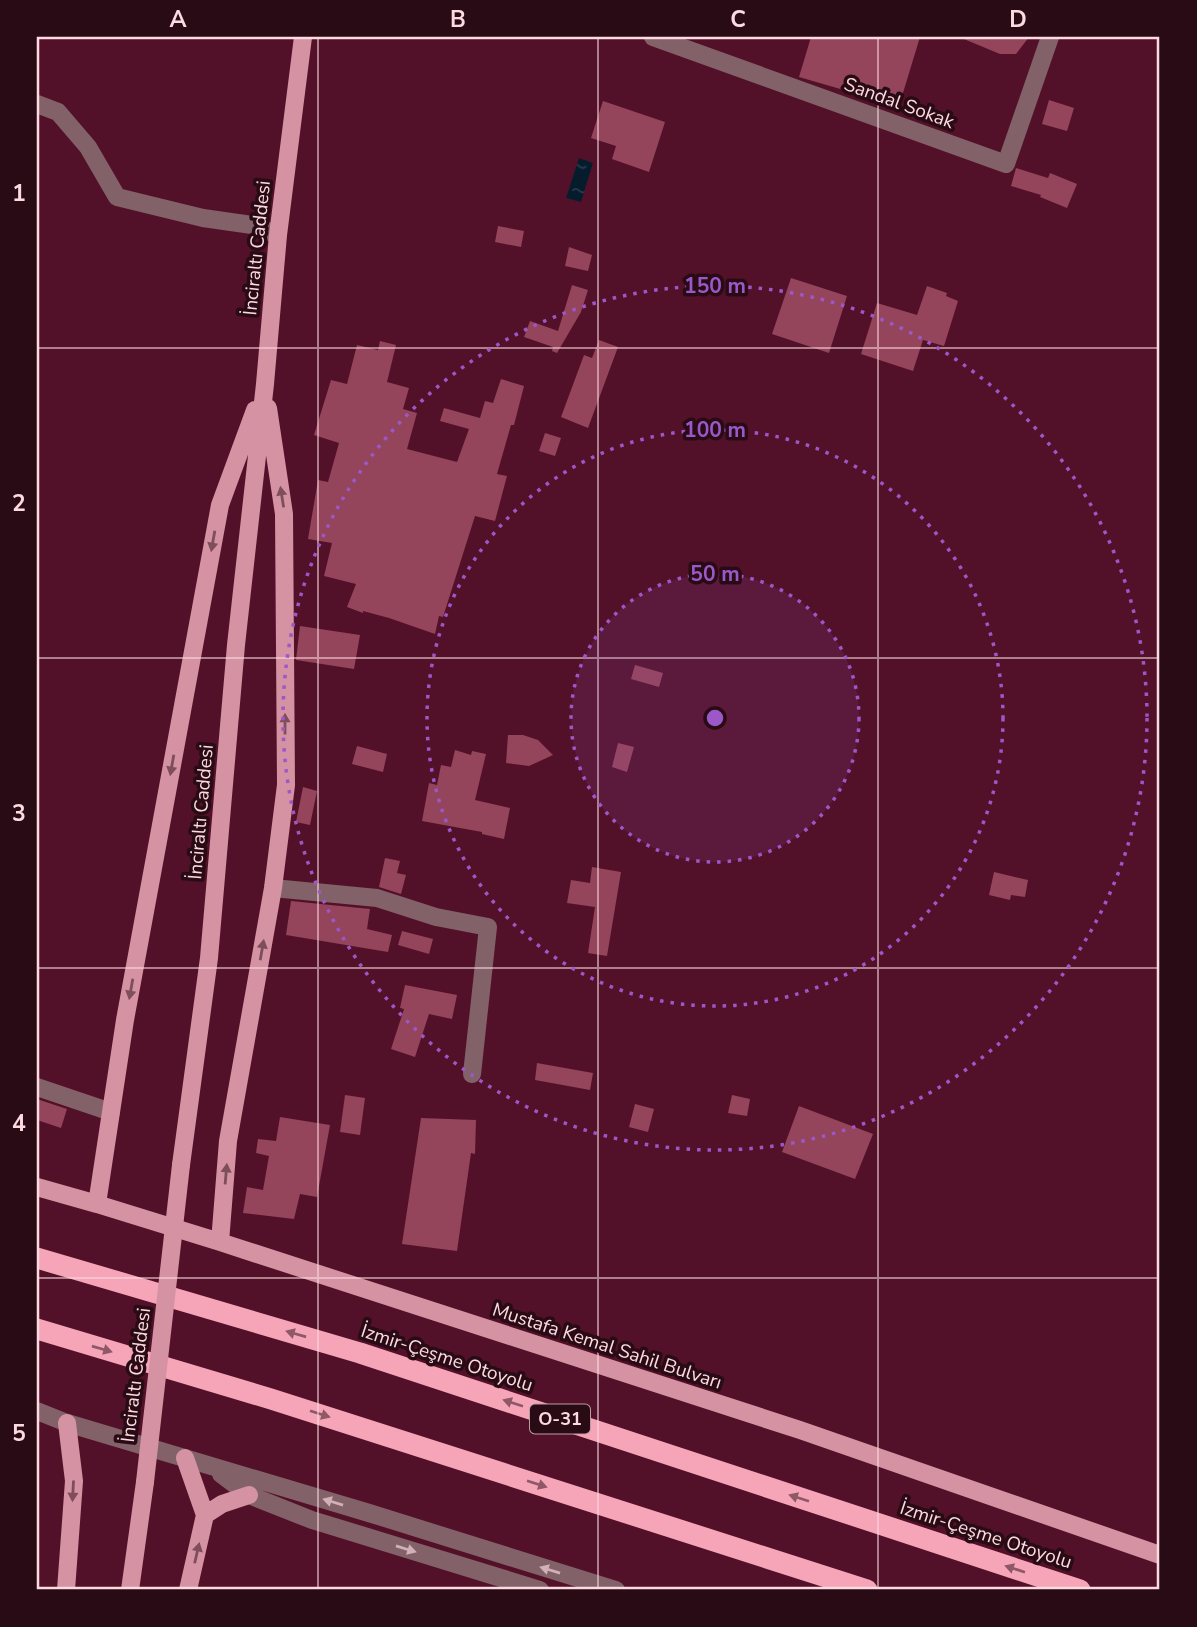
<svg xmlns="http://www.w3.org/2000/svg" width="1197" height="1627" viewBox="0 0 1197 1627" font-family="'Nunito Sans',sans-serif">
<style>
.water{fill:url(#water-ripples)}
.building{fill:#94445b}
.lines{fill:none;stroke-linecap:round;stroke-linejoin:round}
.minor{stroke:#826169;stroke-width:18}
.major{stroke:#d592a2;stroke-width:18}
.highway{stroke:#f6a5b9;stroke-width:21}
.major-bridge{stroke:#d592a2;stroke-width:18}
.oneway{fill:#7e4e5b}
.oneway2{fill:#8f5866}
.oneway3{fill:#d2b0b7}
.grid{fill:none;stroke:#fddae1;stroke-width:2;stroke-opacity:0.55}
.ring{fill:none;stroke:#9c58c8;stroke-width:3.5;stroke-dasharray:3.5 7}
.labels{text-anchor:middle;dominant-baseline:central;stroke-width:7;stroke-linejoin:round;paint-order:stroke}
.shield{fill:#280b14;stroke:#bd9ca4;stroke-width:2}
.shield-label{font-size:18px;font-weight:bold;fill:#fddae1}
.street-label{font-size:19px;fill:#fddae1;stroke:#280b14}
.centre{fill:#9c58c8;stroke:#280b14;stroke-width:3.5}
.ring-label{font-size:21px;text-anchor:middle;font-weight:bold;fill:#9c58c8;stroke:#280b14;stroke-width:7;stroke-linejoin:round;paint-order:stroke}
.neatline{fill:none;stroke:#fddae1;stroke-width:2.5}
.grid-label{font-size:23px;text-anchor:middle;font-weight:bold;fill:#fddae1}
</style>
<defs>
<pattern id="water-ripples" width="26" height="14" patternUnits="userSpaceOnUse" patternTransform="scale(1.75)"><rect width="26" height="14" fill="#051c2d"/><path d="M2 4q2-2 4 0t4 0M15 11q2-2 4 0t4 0" fill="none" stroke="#2a3c4b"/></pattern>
</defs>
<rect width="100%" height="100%" fill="#531129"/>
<!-- water -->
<path class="water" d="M579,158l14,5 -12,39 -15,-4z"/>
<!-- building -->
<path class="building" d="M811,37h109l-21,69 -100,-29z
M959,37h70l-13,17h-16z
M1049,100l25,8 -7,23 -25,-7z
M603,101l62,21 -16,50 -37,-13 4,-13 -25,-8z
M1016,168l32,10 2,-5 27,11 -10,24 -27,-11 1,-2 -30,-9z
M498,226l26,5 -3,16 -26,-5z
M569,247l23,8 -4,16 -23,-5z
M791,278l56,18 -18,57 -57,-19z
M572,285l16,5 -7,22 -24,41 -5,-2 1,-4 -29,-10 6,-16 28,10z
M927,286l20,7 -1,3 12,5 -14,45 -21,-6 -10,31 -52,-17 16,-51 40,12z
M599,340l19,7 -30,81 -27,-11 23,-62 8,3z
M380,341l16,4 -9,37 22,6 -6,21 14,4 -10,36 50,13 12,-33 -29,-8 4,-13 36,10 5,-17 8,2 8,-24 23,7 -10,39h-3l-14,49 10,2 -12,45 -20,-5 -32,101 -4,-1 -4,18 -46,-16 -26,-7v2l-16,-6 9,-23 -32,-8 8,-33 -24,-4 10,-59 10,2 11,-39 -25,-8 17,-55 16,4 10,-39 21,5z
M545,433l16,5 -6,18 -16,-5z
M300,626l60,9 -6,34 -58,-9z
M635,665l28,8 -4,14 -28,-8z
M508,735h15l15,5 15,15 -24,11 -23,-3z
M618,743l16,4 -7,25 -15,-5z
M357,746l30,8 -4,18 -31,-8z
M455,750l16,5 1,-4 14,3 -11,46 35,8 -6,31 -22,-5v-2l-60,-11 7,-38 8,2 4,-20 10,2z
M303,787l14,4 -7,34 -14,-3z
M385,858l15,3 -3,12 9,2 -5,19 -22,-7z
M592,867l29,5 -14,84 -19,-3 7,-46 -28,-4 4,-23 19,3z
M994,872l34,8 -3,17 -14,-2 -1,5 -21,-5z
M291,901l79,8 -3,20 25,6 -4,17 -102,-17z
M402,931l31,8 -4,15 -31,-9z
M405,985l52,10 -5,24 -23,-5 -14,43 -24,-8 13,-40 -4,-1z
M537,1063l56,10 -3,17 -55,-10z
M345,1095l20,3 -5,37 -20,-3z
M732,1095l18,4 -3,17 -19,-3z
M37,1099l30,10 -6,19 -24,-8z
M635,1104l19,5 -6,23 -19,-5z
M799,1106l74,28 -18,45 -73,-27z
M280,1117l50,8 -13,72 -17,-3 -6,25 -51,-6 4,-26 16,3 6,-34 -13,-3 2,-14 18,2z
M421,1118l55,2 -1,34 -4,-1 -14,98 -55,-7z"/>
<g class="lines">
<!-- minor -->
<path class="minor" d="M653,37l353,127 44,-127
M37,104l21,8 30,35 29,50 86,21 49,7 26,10
M273,888l104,10 59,19 52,10 -16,147
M37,1087l74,25
M37,1411l30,12 302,90 247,77
M221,1474l28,21 63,25 228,70"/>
<!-- major -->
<path class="major" d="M181,1165l28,-207 27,-313 29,-261 13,-149 25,-198
M37,1187l60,17 123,38 580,188 360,125
M97,1204l28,-184 95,-515 35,-95
M220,1242l8,-101 45,-253 13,-103 -2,-271 -16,-106
M185,1458l20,57 -17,75
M205,1515l17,-11 27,-9
M66,1590l8,-109 -7,-58
M130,1590l15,-108"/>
<!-- highway -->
<path class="highway" d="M37,1258l323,95 720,237
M37,1329l234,70 596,191"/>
<!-- major-bridge -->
<path class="major-bridge" d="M145,1482l36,-317"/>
</g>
<!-- one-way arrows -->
<defs><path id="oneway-solid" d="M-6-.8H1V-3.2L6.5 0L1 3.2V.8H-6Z" transform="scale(1.75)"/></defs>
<g class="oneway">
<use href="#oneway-solid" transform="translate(282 497) rotate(-99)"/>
<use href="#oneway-solid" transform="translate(213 541) rotate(100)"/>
<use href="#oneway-solid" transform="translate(285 724) rotate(-90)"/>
<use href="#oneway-solid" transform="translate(172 765) rotate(100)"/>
<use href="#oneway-solid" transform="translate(262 950) rotate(-80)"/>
<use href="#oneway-solid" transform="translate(131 989) rotate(100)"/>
<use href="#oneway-solid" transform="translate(226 1174) rotate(-85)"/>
<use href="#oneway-solid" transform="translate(73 1491) rotate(93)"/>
<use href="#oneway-solid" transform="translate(197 1553) rotate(-77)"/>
</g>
<g class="oneway2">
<use href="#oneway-solid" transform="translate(296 1334) rotate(-164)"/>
<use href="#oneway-solid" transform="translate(102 1349) rotate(16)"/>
<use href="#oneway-solid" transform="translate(513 1403) rotate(-162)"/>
<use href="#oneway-solid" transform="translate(320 1414) rotate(18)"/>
<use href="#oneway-solid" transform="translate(537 1484) rotate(18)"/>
<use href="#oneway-solid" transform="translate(799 1498) rotate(-162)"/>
<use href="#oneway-solid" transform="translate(1015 1569) rotate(-162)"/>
</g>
<g class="oneway3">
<use href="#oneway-solid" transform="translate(333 1502) rotate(-163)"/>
<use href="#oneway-solid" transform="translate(406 1549) rotate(17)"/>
<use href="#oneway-solid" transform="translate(550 1570) rotate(-163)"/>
</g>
<!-- grid -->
<path class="grid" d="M318,37v1553M598,37v1553M878,37v1553M37,348h1123M37,658h1123M37,968h1123M37,1278h1123"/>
<!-- distance rings -->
<circle cx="715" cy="718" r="144" fill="#9c58c8" fill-opacity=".12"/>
<g class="ring">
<circle cx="715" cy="718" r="144"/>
<circle cx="715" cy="718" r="288"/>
<circle cx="715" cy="718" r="432"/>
</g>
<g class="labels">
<!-- shield labels -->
<rect class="shield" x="530" y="1404.5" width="60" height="29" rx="5"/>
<g class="shield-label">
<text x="560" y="1419">O-31</text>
</g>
<!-- street labels -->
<g class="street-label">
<text transform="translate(899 103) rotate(20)">Sandal Sokak</text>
<text transform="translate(257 248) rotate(-84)">İnciraltı Caddesi</text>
<text transform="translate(201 812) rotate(-85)">İnciraltı Caddesi</text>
<text transform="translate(607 1346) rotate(18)">Mustafa Kemal Sahil Bulvarı</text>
<text transform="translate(447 1358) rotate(18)">İzmir-Çeşme Otoyolu</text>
<text transform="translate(136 1375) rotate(-83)">İnciraltı Caddesi</text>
<text transform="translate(986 1535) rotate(18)">İzmir-Çeşme Otoyolu</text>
</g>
</g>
<circle cx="715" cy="718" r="10" class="centre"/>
<g class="ring-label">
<text x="715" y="293">150 m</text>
<text x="715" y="437">100 m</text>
<text x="715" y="581">50 m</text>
</g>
<!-- border -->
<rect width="1197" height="1627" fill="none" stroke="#280b14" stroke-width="77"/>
<rect x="38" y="38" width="1120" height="1550" class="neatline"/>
<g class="grid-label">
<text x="178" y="27">A</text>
<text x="458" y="27">B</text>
<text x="738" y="27">C</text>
<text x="1018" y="27">D</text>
<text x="19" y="201">1</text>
<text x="19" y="511">2</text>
<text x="19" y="821">3</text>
<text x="19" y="1131">4</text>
<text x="19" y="1441">5</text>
</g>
</svg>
